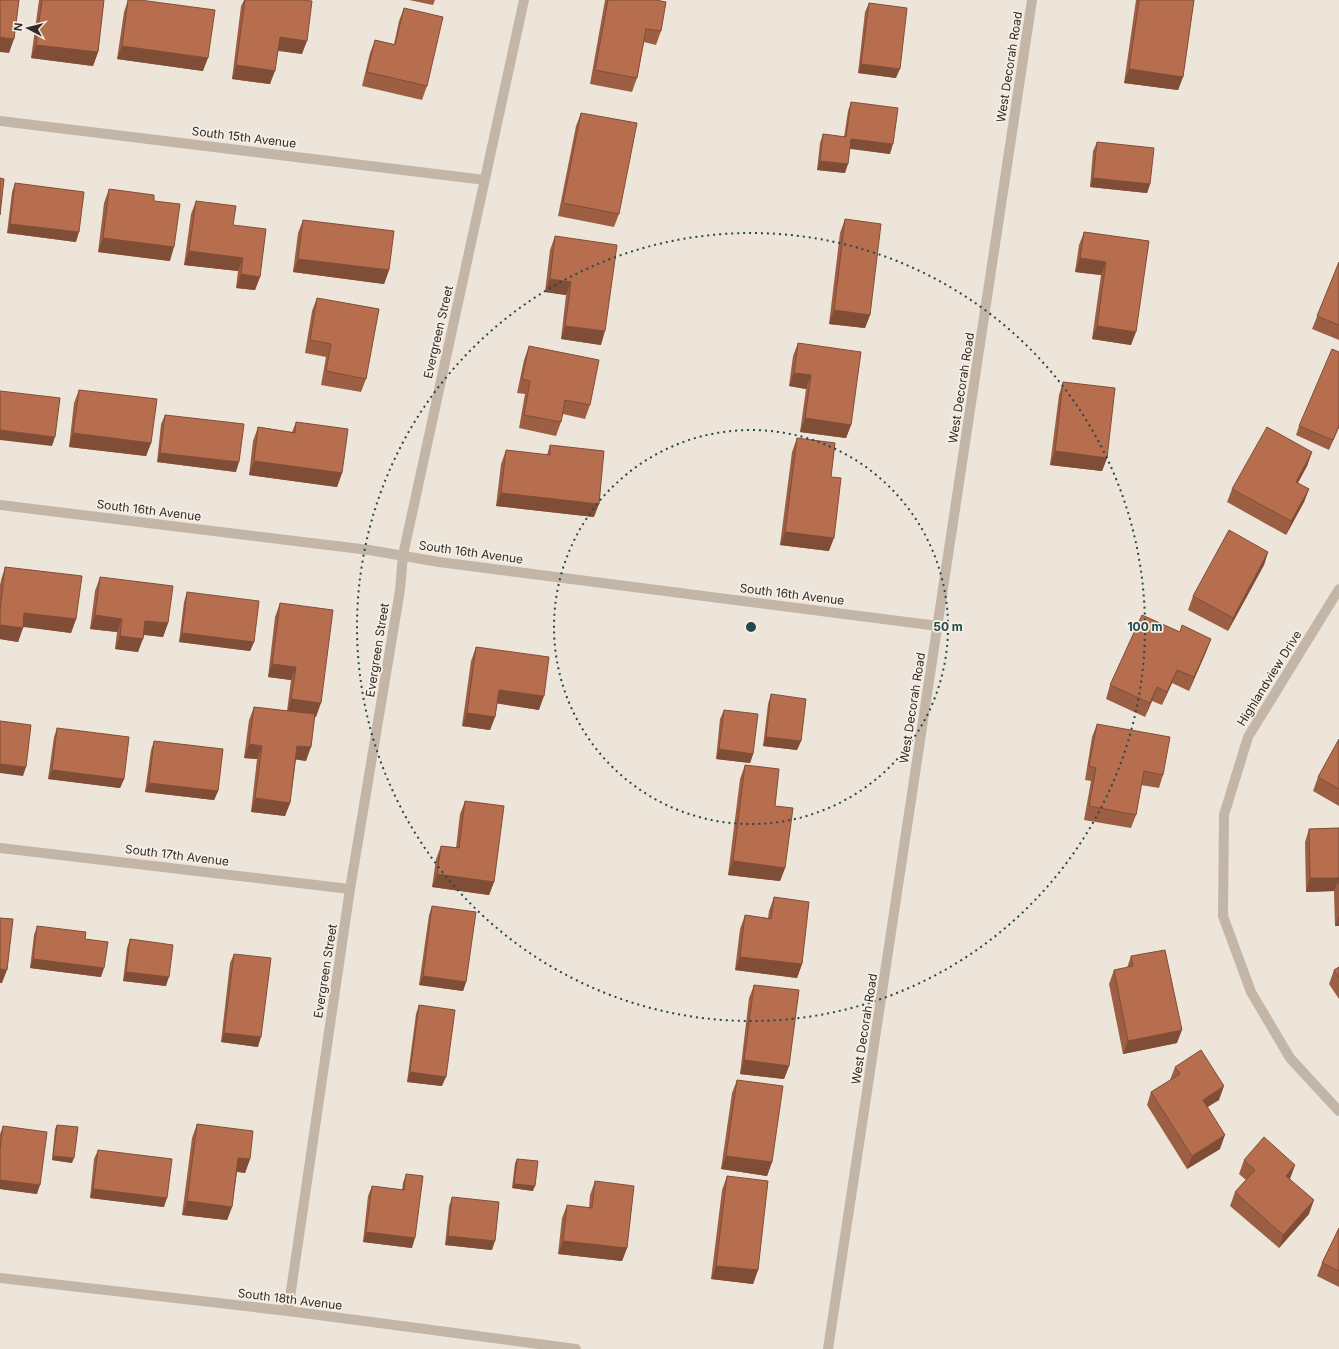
<svg xmlns="http://www.w3.org/2000/svg" width="1339" height="1349" viewBox="0 0 1339 1349" font-family="Inter,sans-serif">
<style>
.lines{fill:none;stroke-linecap:round;stroke-linejoin:round}
.minor{stroke:#c4b6a7;stroke-width:10}
.wall{fill:#9d5f43}
.shaded-wall{fill:#804d37}
.building{fill:#b76e4e;stroke:#804d37}
.ring{fill:none;stroke:#21494e;stroke-width:2;stroke-dasharray:2 4}
.labels{text-anchor:middle;dominant-baseline:central;stroke-width:3.5;stroke-linejoin:round;paint-order:stroke}
.street-label{font-size:12px;fill:#322b27;stroke:#f6efe5}
.centre{fill:#21494e;stroke:#f6efe5;stroke-width:2}
.ring-label{font-size:12px;text-anchor:middle;font-weight:bold;fill:#21494e;stroke:#f6efe5;stroke-width:3.5;stroke-linejoin:round;paint-order:stroke}
</style>
<rect width="100%" height="100%" fill="#eee5da"/>
<g class="lines">
<!-- minor -->
<path class="minor" d="M0,121l485,59
M0,505l369,45 70,12 499,64
M1339,589l-91,148 -24,78 -1,101 28,76 39,66 49,53
M0,848l350,41
M0,1278l288,33 288,38
M288,1311l62,-422 50,-299 3,-35 121,-555
M828,1349l204,-1349"/>
</g>
<!-- wall -->
<path class="wall" d="M39,0h65l-6,52 -5,14 -62,-8z
M128,0h12l63,71 -86,-12 7,-47z
M244,0h58v54l-24,-3 -8,33 -38,-5 9,-73z
M409,0h26l-2,5z
M605,0h51l5,31 -5,14 -12,-3 -7,36 -5,14 -42,-8z
M1136,0h58l-11,77 -5,13 -54,-7z
M869,3l27,75 -38,-5 7,-61z
M404,8l23,78 -5,14 -60,-14 8,-33 5,-13 19,4 5,-23z
M851,102l39,52 -40,-5 -5,24 -28,-3 3,-27 3,-9 21,3 4,-26z
M581,113l38,101 -5,13 -56,-11 18,-90z
M1097,142l53,42 -3,9 -57,-6 3,-36z
M15,183l61,59 -69,-9 5,-41z
M109,189l45,12 16,60 -72,-9 6,-49z
M196,201l37,24 27,52 -5,13 -19,-2 2,-17 -54,-6 7,-51z
M845,219l25,96 -5,13 -36,-4 11,-91z
M303,220l86,50 -5,14 -91,-12 5,-39z
M1084,232l65,9 -18,104 -39,-6 9,-64 -26,-3 4,-27z
M555,236l46,109 -40,-6 5,-44 -21,-3 5,-42z
M1339,262v78l-27,-11z
M317,298l49,81 -5,13 -40,-7 5,-28 -21,-4 7,-42z
M798,343l53,82 -5,13 -46,-6 6,-43 -17,-3 4,-30z
M529,346l61,59 -5,14 -22,-5 -2,8 -5,14 -37,-8 6,-34 -8,-1 7,-33z
M1339,352v75l-10,23 -33,-15 3,-9z
M1063,382l44,76 -5,13 -52,-6 9,-70z
M79,390l72,53 -5,13 -77,-9 5,-44z
M165,415l71,57 -79,-10 4,-38z
M296,422l46,51 -5,14 -88,-12 4,-34 5,-14 34,5z
M797,438l34,39 -2,74 -49,-6 12,-93z
M550,445l44,72 -98,-11 5,-42 5,-14 41,5z
M1312,452l-5,14 -9,17 11,6 -5,13 -18,33 -59,-33 5,-13z
M1268,552l-4,13 -36,66 -40,-21 5,-14z
M5,567l71,52 -5,14 -48,-6 -5,15 -18,-3v-54l1,-5z
M100,577l68,46 -5,14 -20,-2 -5,17 -23,-3 2,-17 -27,-3 5,-38z
M187,592l67,50 -4,9 -71,-9 5,-40z
M280,603l36,114 -1,-1 -9,45 -10,-2 -6,44 -5,13 -34,-4 6,-53 -13,-1 5,-38 5,-13 33,4 4,-31 -23,-3 7,-60z
M1180,632l31,7 -5,13 -17,39 -17,-8 -10,22 -10,-4 -7,16 -39,-18 4,-14z
M476,647l63,63 -42,-7 -2,14 -5,13 -28,-4 9,-65z
M771,694l30,47 -4,9 -34,-4 5,-42z
M724,710l29,44 -3,9 -34,-4 4,-40z
M1097,724l66,51 -4,13 -18,-3 -5,30 -5,13 -47,-8 7,-39 -6,-1 7,-43z
M57,728l67,51 -4,9 -72,-9 6,-42z
M1339,739v67l-26,-15 5,-14z
M154,741l64,50 -4,9 -69,-8 6,-42z
M745,765l30,41 10,62 -5,13 -52,-6 12,-96z
M465,801l29,81 -5,13 -57,-8 4,-28 5,-13 15,2 4,-34z
M1339,828v98h-4l-1,-35 -28,1 -1,-50 4,-13z
M774,897l28,67 -5,14 -62,-8 5,-41 5,-14 23,3 1,-7z
M432,906l34,76 -3,9 -44,-6 10,-70z
M37,926l48,13 16,38 -71,-9 4,-33z
M130,939l36,47 -43,-5 4,-33z
M234,954l24,93 -37,-5 9,-79z
M1131,956l46,87 -54,11 -14,-70 5,-14 13,-2z
M1339,967v32l-10,-15 5,-14z
M754,985l35,81 -5,13 -44,-5 9,-76z
M419,1005l23,81 -35,-4 9,-68z
M1175,1067l44,33 -12,7 13,42 -33,20 -40,-64 4,-13 19,-12z
M737,1080l35,82 -5,14 -46,-7 11,-76z
M197,1124l53,35 -5,14 -8,-1 -5,35 -5,13 -45,-5 10,-77z
M57,1125l15,38 -20,-3 3,-31z
M3,1126l34,68 -37,-5v-55z
M98,1150l66,57 -74,-9 4,-39z
M517,1159l16,32 -21,-3 3,-25z
M1244,1160l51,5 -5,14 19,35 -30,34 -49,-42 5,-14 11,-12 -7,-6z
M406,1174l6,74 -49,-6 5,-46 4,-10 30,4 1,-7z
M727,1176l31,94 -5,14 -42,-5 11,-89z
M595,1181l32,67 -5,13 -64,-7 4,-36 5,-13 22,3 1,-13z
M452,1197l40,53 -47,-5 4,-39z
M1339,1228v59l-22,-11 5,-13z"/>
<!-- shaded-wall -->
<path class="shaded-wall" d="M0,37l14,2 -5,14 -9,-1z
M280,37l27,4 -5,13 -27,-4z
M36,45l62,7 -5,14 -62,-8z
M122,46l86,12 -5,13 -86,-12z
M861,64l39,5 -4,9 -38,-5z
M236,65l39,6 -5,13 -38,-5z
M1129,69l54,8 -5,13 -54,-7z
M851,139l42,5 -3,10 -42,-6z
M820,161l28,3 -3,9 -28,-3z
M1093,178l57,6 -3,9 -57,-6z
M10,224l69,8 -3,10 -69,-9z
M103,238l71,9 -4,14 -72,-9z
M189,251l54,7 -5,13 -54,-6z
M1080,258l26,4 -5,13 -26,-3z
M298,259l91,11 -5,14 -91,-12z
M241,274l19,3 -5,13 -19,-2z
M550,279l21,3 -5,13 -21,-3z
M834,310l36,5 -5,13 -36,-4z
M565,326l40,5 -4,14 -40,-6z
M1097,326l39,6 -5,13 -39,-6z
M794,373l17,2 -5,14 -17,-3z
M805,418l46,7 -5,13 -46,-6z
M1339,426v1l-10,23 4,-10z
M0,430l55,7 -3,9 -52,-6z
M73,433l78,10 -5,13 -77,-9z
M1055,451l52,7 -5,13 -52,-6z
M1312,452l-5,14 -16,29 5,-13z
M160,453l79,9 -3,10 -79,-10z
M254,461l88,12 -5,14 -88,-12z
M1309,489l-5,13 -18,33 5,-14z
M501,493l98,11 -5,13 -98,-11z
M785,532l49,6 -5,13 -49,-6z
M1268,552l-4,13 -36,66 5,-13z
M24,613l52,6 -5,14 -51,-7z
M95,615l27,4 -5,13 -27,-3z
M145,621l23,2 -5,14 -23,-3z
M0,625l23,3 -5,14 -18,-3z
M182,633l72,9 -4,9 -71,-9z
M120,636l23,3 -5,13 -23,-3z
M1211,639l-5,13 -17,39 5,-14z
M272,664l24,3 -5,13 -23,-3z
M1177,670l-5,13 -10,22 5,-13z
M1157,687l-5,14 -7,16 5,-14z
M499,690l45,6 -5,14 -45,-7z
M291,699l30,4 -5,14 -29,-4z
M467,713l28,4 -5,13 -28,-4z
M766,737l35,4 -4,9 -34,-4z
M249,744l13,2 -5,13 -13,-1z
M297,746l14,1 -5,14 -14,-2z
M719,749l34,5 -3,9 -34,-4z
M0,764l26,3 -3,9 -23,-3z
M52,770l72,9 -4,9 -72,-9z
M149,783l69,8 -4,9 -69,-8z
M255,798l35,5 -5,13 -34,-4z
M733,861l52,7 -5,13 -52,-6z
M437,874l57,8 -5,13 -57,-8z
M1310,878h29l-5,13 -28,1z
M1339,915v11h-4z
M740,957l62,7 -5,14 -62,-8z
M33,959l71,9 -3,9 -71,-9z
M0,969l7,1 -5,13h-2z
M126,972l43,5 -3,9 -43,-5z
M423,976l43,6 -3,9 -44,-6z
M1182,1030l-5,13 -54,11 5,-13z
M224,1033l37,4 -3,10 -37,-5z
M744,1060l45,6 -5,13 -44,-5z
M410,1072l36,5 -4,9 -35,-4z
M1224,1086l-5,14 -21,13 5,-13z
M1225,1135l-5,14 -33,20 5,-13z
M53,1156l21,2 -2,5 -20,-3z
M726,1156l46,6 -5,14 -46,-7z
M238,1158l12,1 -5,14 -12,-2z
M1295,1165l-5,13 -9,11 5,-13z
M0,1180l40,5 -3,9 -37,-5z
M514,1184l21,2 -2,5 -21,-3z
M93,1189l74,9 -3,9 -74,-9z
M1314,1200l-5,14 -30,34 4,-13z
M187,1201l45,6 -5,13 -45,-5z
M366,1232l49,6 -3,10 -49,-6z
M448,1236l47,5 -3,9 -47,-5z
M563,1241l64,7 -5,13 -64,-7z
M716,1266l42,4 -5,14 -42,-5z"/>
<!-- building -->
<path class="building" d="M0,0h19l-5,39 -14,-2z
M42,0h62l-6,52 -62,-7z
M128,0h12l75,10 -7,48 -86,-12z
M245,0h57l10,1 -5,40 -27,-4 -5,34 -39,-6z
M608,0h48l10,2 -5,29 -15,-2 -9,49 -42,-8z
M1139,0h55l-11,77 -54,-8z
M869,3l38,5 -7,61 -39,-5z
M404,8l39,9 -16,69 -60,-14 8,-32 20,5z
M851,102l47,6 -5,36 -42,-5 -3,25 -28,-3 3,-27 23,3z
M581,113l56,10 -18,91 -56,-11z
M1097,142l57,6 -4,36 -57,-6z
M0,178l4,1 -4,36z
M15,183l69,9 -5,40 -69,-8z
M109,189l45,6v6l26,3 -6,43 -71,-9z
M196,201l40,5 -3,19 33,4 -6,48 -19,-3 2,-16 -54,-7z
M845,219l36,5 -11,91 -36,-5z
M303,220l91,11 -5,39 -91,-11z
M1084,232l65,9 -13,91 -39,-6 9,-64 -26,-4z
M555,236l62,9 -12,86 -40,-5 6,-44 -21,-3z
M1339,262v63l-22,-9z
M317,298l62,11 -13,70 -40,-8 5,-27 -21,-4z
M798,343l63,9 -10,73 -46,-7 6,-43 -17,-2z
M529,346l70,14 -9,45 -25,-5 -4,22 -37,-7 6,-34 -8,-2z
M1332,349l7,3v74l-6,14 -34,-14z
M1063,382l52,6 -8,70 -52,-7z
M79,390l78,9 -6,44 -78,-10z
M0,391l60,7 -5,39 -55,-7z
M165,415l79,9 -5,38 -79,-9z
M296,422l52,7 -6,44 -88,-12 4,-34 37,6z
M1267,427l45,25 -16,30 13,7 -18,32 -59,-32z
M797,438l38,5 -4,34 10,1 -7,60 -49,-6z
M550,445l54,6 -5,53 -98,-11 5,-43 44,5z
M1229,530l39,22 -35,66 -40,-22z
M5,567l77,9 -6,43 -52,-6 -1,15 -23,-3v-14z
M100,577l73,9 -5,37 -23,-2 -2,18 -23,-3 2,-17 -27,-4z
M187,592l72,9 -5,41 -72,-9z
M280,603l53,7 -12,93 -30,-4 5,-32 -24,-3z
M1142,615l38,17 2,-7 29,14 -17,38 -17,-7 -10,22 -10,-5 -7,16 -40,-18z
M476,647l73,10 -5,39 -45,-6 -4,27 -28,-4z
M771,694l35,5 -5,42 -35,-4z
M254,707l61,7 -4,33 -14,-1 -7,57 -35,-5 7,-52 -13,-2z
M724,710l34,4 -5,40 -34,-5z
M0,721l31,4 -5,42 -26,-3z
M1097,724l73,13 -7,38 -19,-4 -8,44 -47,-9 7,-38 -7,-2z
M57,728l72,9 -5,42 -72,-9z
M1339,739v50l-21,-12z
M154,741l69,8 -5,42 -69,-8z
M745,765l34,4 -4,37 18,2 -8,60 -52,-7z
M465,801l39,5 -10,76 -57,-8 4,-28 18,2z
M1339,828v56v-6h-29l-1,-49z
M774,897l35,5 -7,62 -62,-7 5,-42 26,4z
M432,906l44,6 -10,70 -43,-6z
M0,918l13,1 -6,51 -7,-1z
M37,926l49,6 -1,7 23,3 -4,26 -71,-9z
M130,939l43,6 -4,32 -43,-5z
M1165,950l17,80 -54,11 -14,-71 19,-4 -2,-10z
M234,954l37,4 -10,79 -37,-4z
M1339,967v11l-5,-8z
M754,985l45,5 -10,76 -45,-6z
M419,1005l36,5 -9,67 -36,-5z
M1201,1050l23,36 -21,14 22,35 -33,21 -41,-64 29,-18 -5,-7z
M737,1080l46,6 -11,76 -46,-6z
M197,1124l56,7 -3,28 -12,-1 -6,49 -45,-6z
M57,1125l21,2 -4,31 -21,-2z
M3,1126l44,6 -7,53 -40,-5v-31z
M1264,1137l31,28 -9,11 28,24 -31,35 -48,-43 20,-22 -11,-10z
M98,1150l74,9 -5,39 -74,-9z
M517,1159l21,2 -3,25 -21,-2z
M406,1174l17,2 -8,62 -49,-6 6,-46 32,4z
M727,1176l41,5 -10,89 -42,-4z
M595,1181l39,5 -7,62 -64,-7 4,-36 25,3z
M452,1197l47,5 -4,39 -47,-5z
M1339,1228v43l-17,-8z"/>
<!-- distance rings -->
<g class="ring">
<circle cx="751" cy="627" r="197"/>
<circle cx="751" cy="627" r="394"/>
</g>
<g class="labels">
<!-- street labels -->
<g class="street-label">
<text transform="translate(1009 67) rotate(-81)">West Decorah Road</text>
<text transform="translate(244 137) rotate(7)">South 15th Avenue</text>
<text transform="translate(438 332) rotate(-77)">Evergreen Street</text>
<text transform="translate(961 388) rotate(-81)">West Decorah Road</text>
<text transform="translate(149 510) rotate(7)">South 16th Avenue</text>
<text transform="translate(471 552) rotate(8)">South 16th Avenue</text>
<text transform="translate(792 594) rotate(7)">South 16th Avenue</text>
<text transform="translate(377 650) rotate(-81)">Evergreen Street</text>
<text transform="translate(1269 678) rotate(-58)">Highlandview Drive</text>
<text transform="translate(912 708) rotate(-81)">West Decorah Road</text>
<text transform="translate(177 855) rotate(7)">South 17th Avenue</text>
<text transform="translate(325 971) rotate(-81)">Evergreen Street</text>
<text transform="translate(864 1029) rotate(-81)">West Decorah Road</text>
<text transform="translate(290 1299) rotate(7)">South 18th Avenue</text>
</g>
</g>
<circle cx="751" cy="627" r="6" class="centre"/>
<g class="ring-label">
<text x="948" y="631">50 m</text>
<text x="1145" y="631">100 m</text>
</g>
<!-- north arrow -->
<g transform="translate(28 28) rotate(277)" stroke="#f6efe5" stroke-width="3" paint-order="stroke">
<path d="M0-3L7 15L0 10L-7 15Z" fill="#322b27"/>
<text y="-6" font-size="11" font-weight="bold" text-anchor="middle" fill="#322b27">N</text>
</g>
</svg>
